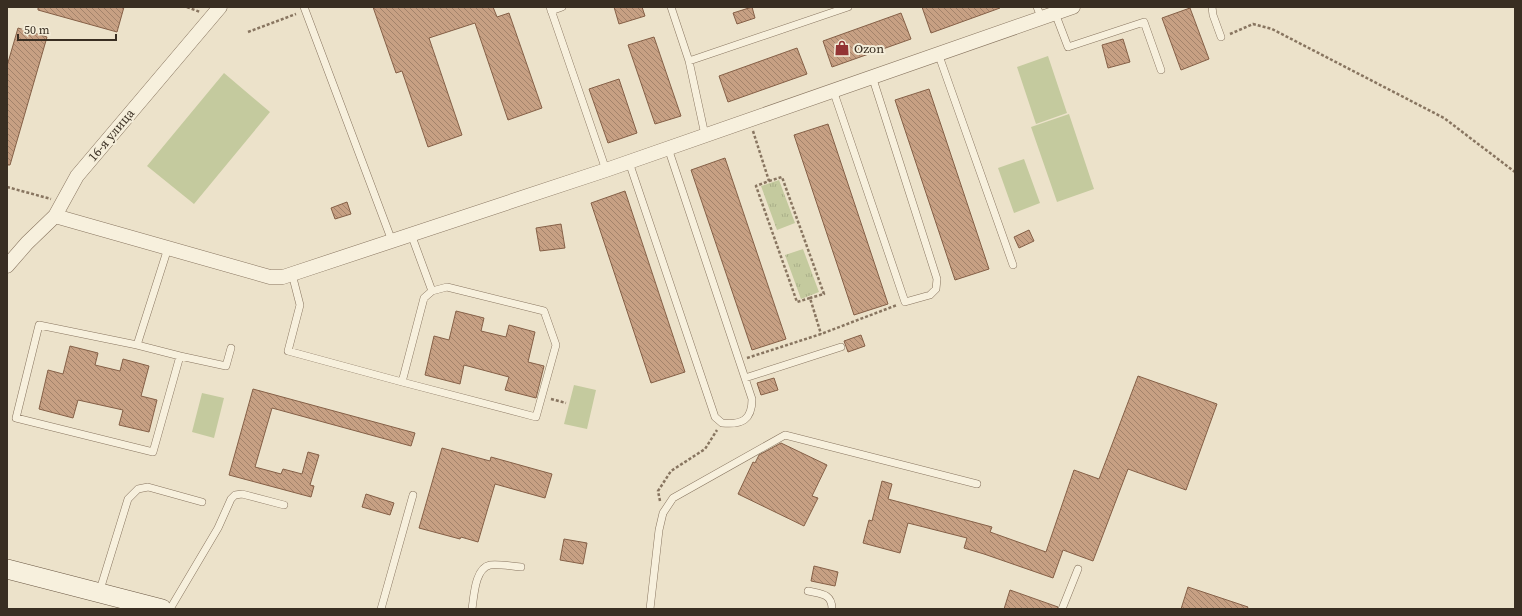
<svg xmlns="http://www.w3.org/2000/svg" width="1522" height="616" viewBox="0 0 1522 616" font-family="'Source Serif 4',serif">
<style>
.grass{fill:url(#grass-tufts)}
.garden{fill:#c4ca9e}
.building{fill:url(#building-back-hatch);stroke:#856047}
.lines{fill:none;stroke-linecap:round;stroke-linejoin:round}
.lane-casing{stroke:#887560;stroke-width:8}
.street-casing{stroke:#887560;stroke-width:15}
.secondary-casing{stroke:#6a5743;stroke-width:20}
.path{stroke:#887560;stroke-width:2.5;stroke-dasharray:3 2;stroke-linecap:butt}
.lane{stroke:#f7f0dd;stroke-width:7}
.street{stroke:#f7f0dd;stroke-width:14}
.secondary{stroke:#f7f0dd;stroke-width:19}
.labels{text-anchor:middle;dominant-baseline:central;stroke-width:4;stroke-linejoin:round;paint-order:stroke}
.poi-label{font-size:13px;fill:#392e22;stroke:#f4edd9;text-anchor:start}
.street-label{font-size:13px;fill:#392e22;stroke:#f4edd9}
</style>
<defs>
<pattern id="grass-tufts" width="24" height="20" patternUnits="userSpaceOnUse"><rect width="24" height="20" fill="#c4ca9e"/><path d="M3 7l-1-3M5 7V3M7 7l1-3M15 17l-1-3M17 17v-4M19 17l1-3" fill="none" stroke="#a9ae88"/></pattern>
<pattern id="building-back-hatch" width="6" height="6" patternUnits="userSpaceOnUse"><rect width="6" height="6" fill="#c7a083"/><path d="M-1 5l2 2M0 0l6 6M5-1l2 2" fill="none" stroke="#a3836b"/></pattern>
</defs>
<rect width="100%" height="100%" fill="#ece2ca"/>
<!-- grass -->
<path class="grass" d="M779,180l16,43 -18,7 -16,-44z
M803,249l16,43 -18,7 -16,-44z"/>
<!-- garden -->
<path class="garden" d="M1048,56l19,57 -31,11 -19,-57z
M224,73l46,39 -76,92 -47,-38z
M1069,114l25,75 -37,13 -26,-75z
M1024,159l16,44 -26,10 -16,-45z
M574,385l22,5 -9,39 -23,-5z
M202,393l22,5 -10,40 -22,-6z"/>
<!-- building -->
<path class="building" d="M38,7h86l-7,25 -79,-22z
M373,7h120l4,10 12,-4 33,95 -34,12 -33,-97 -46,15 33,97 -34,12 -26,-76 -6,2z
M614,7h28l3,9 -26,8z
M752,7l3,11 -18,6 -4,-11z
M922,7h78v1l-69,25z
M1190,8l19,51 -28,11 -19,-52z
M901,13l10,26 -79,28 -9,-26z
M18,28l29,9 -37,128h-3v-99z
M654,37l27,79 -26,8 -27,-79z
M1123,39l7,23 -22,6 -6,-23z
M797,48l10,26 -79,28 -9,-26z
M619,79l18,54 -29,10 -19,-54z
M929,89l60,180 -34,11 -60,-180z
M828,124l60,180 -34,11 -60,-180z
M725,158l61,181 -34,11 -61,-180z
M625,191l60,181 -34,11 -60,-180z
M347,202l4,12 -16,5 -4,-11z
M561,224l4,24 -25,3 -4,-23z
M1029,230l5,11 -15,7 -5,-11z
M456,311l28,7 -3,13 25,6 3,-12 26,7 -7,30 16,4 -8,32 -31,-8 4,-13 -45,-12 -4,19 -35,-9 9,-39 15,4z
M861,335l4,11 -17,6 -4,-11z
M70,346l28,7 -3,12 25,6 3,-12 26,7 -8,30 16,4 -8,32 -30,-7 4,-15 -45,-10 -5,18 -34,-9 9,-39 15,4z
M1138,376l79,28 -31,86 -58,-21 -35,92 -30,-11 -10,28 -69,-24 -20,-6 3,-10 -59,-15 -8,30 -37,-10 6,-23 3,1 10,-40 10,3 -4,15 104,28 -2,5 56,20 28,-82 25,9z
M774,378l4,12 -17,5 -4,-12z
M253,389l162,44 -4,13 -139,-38 -17,59 26,7 2,-5 19,5 6,-22 11,3 -9,30 4,1 -3,11 -82,-22z
M781,443l46,22 -15,31 6,2 -14,28 -66,-32 15,-32 2,1 4,-8z
M442,448l48,13 1,-4 61,17 -7,24 -50,-14 -17,58 -17,-5 -1,2 -41,-11z
M366,494l28,9 -4,12 -28,-8z
M564,539l23,4 -4,21 -23,-4z
M814,566l24,6 -3,14 -24,-5z
M1188,587l60,20 -1,2h-66z
M1010,590l48,17 -1,2h-53z"/>
<g class="lines">
<!-- lane casing -->
<g class="lane-casing">
<path id="lane" d="M304,7l88,234
M550,7l56,163
M671,7l18,54 16,74
M1037,7l4,10
M1212,7l1,8 8,22
M551,11l11,-4
M1055,13l13,34 76,-25 17,48
M938,53l75,212
M689,61l159,-54
M833,90l72,212 25,-7 6,-6 1,-10 -65,-203
M629,162l86,255 7,6c20,2 30,-3 30,-24l-84,-251
M411,234l21,57
M292,274l8,31 -12,46 114,31
M447,287l97,24 12,34 -20,72 -134,-35 22,-84 8,-7z
M137,345l43,11 -27,96 -137,-34 23,-93 98,20 31,-97
M180,356l46,10 5,-18
M745,378l96,-31
M808,591c12,3 24,2 24,18
M99,593l29,-94 10,-10 10,-2 54,15
M170,609l48,-81 13,-29 4,-4 7,-1 42,11
M381,609l32,-114
M472,609c2,-13 3,-41 18,-44 9,-1 22,1 31,2
M650,609l9,-79 4,-17 10,-15 112,-63 192,49
M1062,609l16,-40"/>
</g>
<!-- street casing -->
<g class="street-casing">
<path id="street" d="M55,216l215,61h13l323,-107 467,-163
M7,266l20,-23 28,-27 22,-40 143,-169"/>
</g>
<!-- secondary casing -->
<g class="secondary-casing">
<path id="secondary" d="M7,569l155,40"/>
</g>
<!-- path -->
<path class="path" d="M187,7l13,5
M248,32l48,-18
M1230,34l23,-10 19,5 172,89 71,54
M753,131l16,50 -13,5 41,116 13,-4 11,36
M769,181l13,-4 42,117 -14,4
M7,187l44,12
M747,358l74,-24 76,-29
M551,399l15,4
M660,501l-2,-10 13,-20 34,-22 12,-19"/>
<!-- lane -->
<use href="#lane" class="lane"/>
<!-- street -->
<use href="#street" class="street"/>
<!-- secondary -->
<use href="#secondary" class="secondary"/>
</g>
<!-- icons -->
<defs>
<g id="shop-bare" transform="scale(1.2)"><path d="M-5-2.5h2.3a2.7 3.5 0 0 1 5.4 0H5L5.5 6h-11ZM-1.5-2.5h3a1.5 2.3 0 0 0-3 0Z" fill="#933434" stroke="#f4edd9" stroke-width="2.5" paint-order="stroke"/></g>
</defs>
<g fill-rule="evenodd">
<use href="#shop-bare" x="842" y="48"/>
</g>
<g class="labels">
<!-- poi labels -->
<g class="poi-label">
<text x="854" y="48">Ozon</text>
</g>
<!-- street labels -->
<g class="street-label">
<text transform="translate(111 135) rotate(-50)">16-я улица</text>
</g>
</g>
<!-- border -->
<rect width="1522" height="616" fill="none" stroke="#392e22" stroke-width="16"/>
<!-- scale -->
<path d="M18 34v6h98v-6" fill="none" stroke="#392e22" stroke-width="2"/>
<text x="24" y="34" font-size="12" fill="#392e22" stroke="#f4edd9" stroke-width="3" paint-order="stroke">50 m</text>
</svg>
